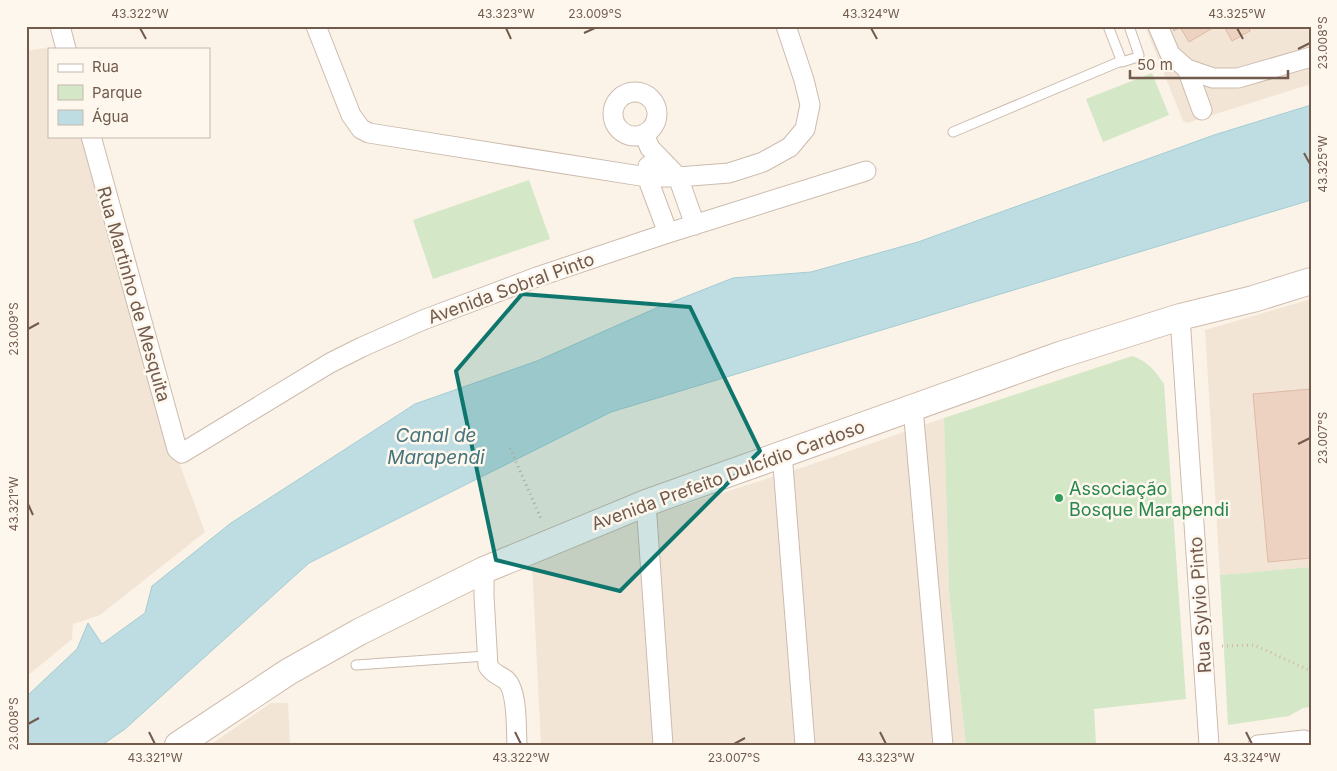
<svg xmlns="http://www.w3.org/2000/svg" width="1337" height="771" viewBox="0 0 1337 771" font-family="Inter,sans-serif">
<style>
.residential{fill:#f2e5d6}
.green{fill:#d4e7c6}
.water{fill:#bddde3;stroke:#a4ccd3}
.building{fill:#eed2c1;stroke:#dfb9a3}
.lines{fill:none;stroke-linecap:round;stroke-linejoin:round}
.lane-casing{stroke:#ccbbae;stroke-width:11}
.street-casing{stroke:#ccbbae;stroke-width:21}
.secondary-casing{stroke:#d0bdaf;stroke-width:28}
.path{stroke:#d3b6a4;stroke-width:3;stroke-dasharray:1 4;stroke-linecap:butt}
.lane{stroke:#fff;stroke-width:9}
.street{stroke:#fff;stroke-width:19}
.secondary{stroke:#fff;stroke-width:26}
.marked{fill:#0f766e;fill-opacity:0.2;stroke:#0f766e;stroke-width:4;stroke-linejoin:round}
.ticks{fill:none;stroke:#725a4d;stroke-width:2}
.leisure-dot{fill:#2e9e5b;stroke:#fdf7ed;stroke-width:2}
.labels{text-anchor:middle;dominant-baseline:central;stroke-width:5;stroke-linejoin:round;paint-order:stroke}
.street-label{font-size:18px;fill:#725a4d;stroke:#fdf7ed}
.leisure-label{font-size:18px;fill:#27864d;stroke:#fdf7ed;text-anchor:start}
.water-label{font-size:19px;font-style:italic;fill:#46747d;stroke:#fdf7ed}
.neatline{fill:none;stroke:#725a4d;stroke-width:2}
.ticks-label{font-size:12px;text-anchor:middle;fill:#725a4d}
</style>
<rect width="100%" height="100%" fill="#fbf3e7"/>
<!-- residential -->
<path class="residential" d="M1145,26h166v58l-124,39 -4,-2z
M45,48l4,1v87h32l97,324 27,72 -105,83 -27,9 -1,15 -46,38v-626z
M1311,299v268l-91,8 -15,-245z
M944,418l5,174 17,153h-425l-9,-181 130,-52 142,-45z
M271,703h17l2,42h-80z"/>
<!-- green -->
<path class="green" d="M1152,73l17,42 -66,27 -17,-43z
M529,180l21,59 -117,40 -20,-59z
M1132,356c16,5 23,15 32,28l22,315 -92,10 2,36h-130l-17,-153 -5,-174z
M1311,567v140l-8,1 -14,8 -61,9 -8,-150z"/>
<!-- water -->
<path class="water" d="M1311,105v95l-700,212 -302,151 -184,166 -23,16h-76v-48l51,-48 11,-26 14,21 43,-31 7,-27 79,-63 184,-119 122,-43 117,-52 79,-31 78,-6 107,-30 296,-107z"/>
<!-- building -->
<path class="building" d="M1172,26h44l-27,16 -9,-15 -6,4z
M1224,26h24l2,5 -18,10z
M1311,389v169l-43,4 -15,-168z"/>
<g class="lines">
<!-- lane casing -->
<g class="lane-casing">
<path id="lane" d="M1108,26l14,36 16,-5 1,-2 -10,-29
M953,132l168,-71
M356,665l130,-9"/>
</g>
<!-- street casing -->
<g class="street-casing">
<path id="street" d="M60,26l6,23
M316,26l35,89 10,14 8,4 278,44h31l51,-4 34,-11 27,-15 15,-18 5,-24 -6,-25 -18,-54
M1158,26l12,28 17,15 15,41
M1187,69l26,9h25l73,-21
M613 114a22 22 0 1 1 44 0a22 22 0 1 1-44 0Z
M644,134l6,14 28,29 17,48
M91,136l86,313 5,4 148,-90 32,-16 61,-27 114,-43 131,-44 198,-62
M648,166l-1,11 21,56
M1180,317l29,428
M913,408l30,337
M782,453l23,292
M646,503l17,242
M484,570v26l4,70c6,9 10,8 18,14 12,11 10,49 11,65
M1258,745l46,-5"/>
</g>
<!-- secondary casing -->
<g class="secondary-casing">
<path id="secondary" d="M178,745l110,-73 71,-40 125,-62 162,-67 414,-148 120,-38 73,-18 58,-18"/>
</g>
<!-- path -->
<path class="path" d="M510,448l32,73
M1222,646l32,-1 57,26"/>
<!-- lane -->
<use href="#lane" class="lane"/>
<!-- street -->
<use href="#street" class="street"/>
<!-- secondary -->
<use href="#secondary" class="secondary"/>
</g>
<!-- marked area -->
<path class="marked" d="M522,294l168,13 70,144 -140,140 -124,-31 -40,-189z"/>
<!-- ticks -->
<path class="ticks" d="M140,28l6,11M506,28l5,11M871,28l6,11M1237,28l6,11M584,33l11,-5M1298,49l12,-6M1304,153l6,11M28,329l11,-6M1298,444l12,-6M28,504l5,11M28,724l11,-6M149,732l6,12M515,732l6,12M880,732l6,12M1246,732l6,12M734,744l11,-6"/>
<!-- markers -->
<circle class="leisure-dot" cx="1059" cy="498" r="5"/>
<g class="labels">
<!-- street labels -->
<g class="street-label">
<text transform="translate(511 288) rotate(-20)">Avenida Sobral Pinto</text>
<text transform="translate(134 294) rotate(74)">Rua Martinho de Mesquita</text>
<text transform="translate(728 475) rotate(-20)">Avenida Prefeito Dulcídio Cardoso</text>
<text transform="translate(1200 605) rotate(-94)">Rua Sylvio Pinto</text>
</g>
<!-- leisure labels -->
<g class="leisure-label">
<text x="1069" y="488">Associação<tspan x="1069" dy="21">Bosque Marapendi</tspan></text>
</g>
<!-- water labels -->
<g class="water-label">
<text x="436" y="435">Canal de<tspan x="436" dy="22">Marapendi</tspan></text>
</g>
</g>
<!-- border -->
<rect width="1337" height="771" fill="none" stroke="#fdf7ed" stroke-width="55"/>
<!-- legend -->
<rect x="48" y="48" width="162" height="90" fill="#fdf7ed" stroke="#c5b8ad"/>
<rect x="58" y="64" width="25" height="8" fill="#ffffff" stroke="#c5b8ad"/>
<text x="92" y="72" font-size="15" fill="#725a4d">Rua</text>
<rect x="58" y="85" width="25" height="15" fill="#d4e7c6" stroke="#c5b8ad"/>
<text x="92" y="98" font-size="15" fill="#725a4d">Parque</text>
<rect x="58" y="110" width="25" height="15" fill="#bddde3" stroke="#c5b8ad"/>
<text x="92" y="122" font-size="15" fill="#725a4d">Água</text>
<!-- scale -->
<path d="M1130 70v8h158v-8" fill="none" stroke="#725a4d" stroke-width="2.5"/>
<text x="1137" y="70" font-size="15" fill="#725a4d" stroke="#fdf7ed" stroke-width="4" paint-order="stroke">50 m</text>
<rect x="28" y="28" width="1282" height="716" class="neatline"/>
<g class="ticks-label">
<text x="140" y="18">43.322°W</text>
<text x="506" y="18">43.323°W</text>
<text x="595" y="18">23.009°S</text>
<text x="871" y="18">43.324°W</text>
<text x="1237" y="18">43.325°W</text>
<text transform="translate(1323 43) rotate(-90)" y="4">23.008°S</text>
<text transform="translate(1323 164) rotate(-90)" y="4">43.325°W</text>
<text transform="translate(14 329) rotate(-90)" y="4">23.009°S</text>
<text transform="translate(1323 438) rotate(-90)" y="4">23.007°S</text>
<text transform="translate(14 504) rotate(-90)" y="4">43.321°W</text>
<text transform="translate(14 724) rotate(-90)" y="4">23.008°S</text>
<text x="155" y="762">43.321°W</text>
<text x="521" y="762">43.322°W</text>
<text x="734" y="762">23.007°S</text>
<text x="886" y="762">43.323°W</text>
<text x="1252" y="762">43.324°W</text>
</g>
</svg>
